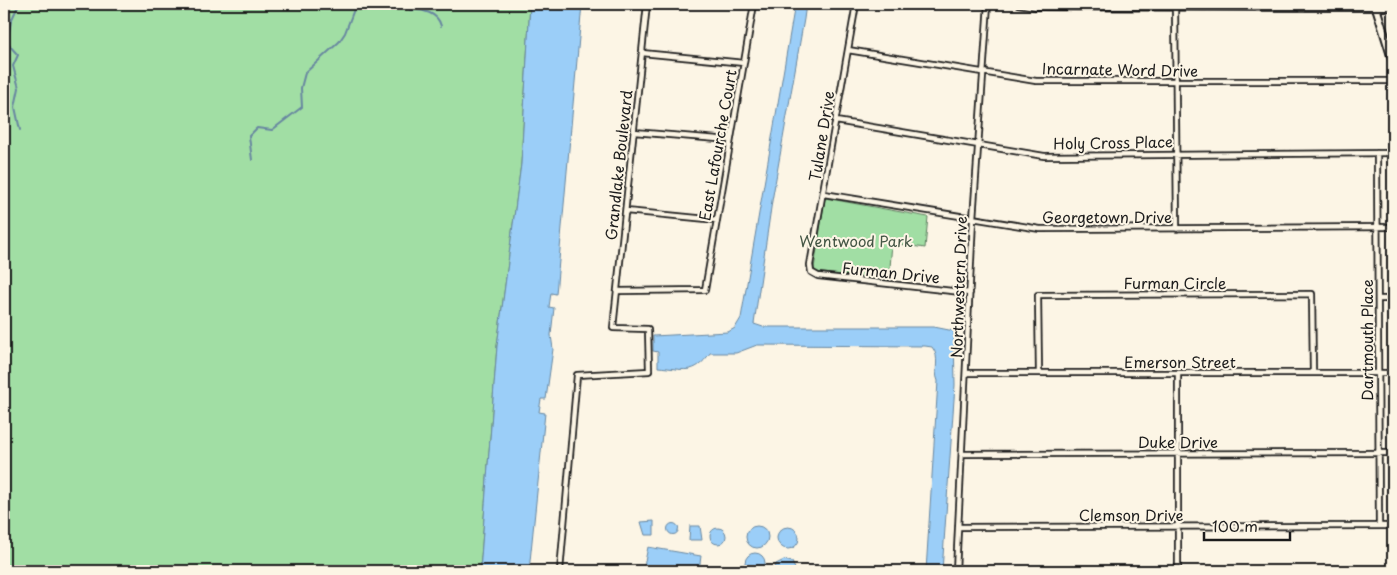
<svg xmlns="http://www.w3.org/2000/svg" width="1397" height="575" viewBox="0 0 1397 575" font-family="'Playpen Sans',sans-serif">
<style>
.green{fill:#a1dea4;stroke:#5e7d60}
.water{fill:#9bcef8;stroke:#6887a0}
.lines{fill:none;stroke-linecap:round;stroke-linejoin:round}
.stream{stroke:#6887a0;stroke-width:2}
.minor-casing{stroke:#1c1c1c;stroke-width:8}
.secondary-casing{stroke:#1c1c1c;stroke-width:10}
.minor{stroke:#fcf5e5;stroke-width:4.5}
.secondary{stroke:#fcf5e5;stroke-width:6}
.labels{text-anchor:middle;dominant-baseline:central;stroke-width:4;stroke-linejoin:round;paint-order:stroke}
.street-label{font-size:15px;fill:#1c1c1c;stroke:#fcf5e5}
.park-label{font-size:15px;fill:#445645;stroke:#fcf5e5}
</style>
<rect width="100%" height="100%" fill="#fcf5e5"/>
<filter id="ink" filterUnits="userSpaceOnUse"><feTurbulence type="fractalNoise" baseFrequency=".02" numOctaves="2"/><feDisplacementMap in="SourceGraphic" scale="10" xChannelSelector="R" yChannelSelector="G"/><feConvolveMatrix kernelMatrix="1 2 1 2 8 2 1 2 1" color-interpolation-filters="sRGB"/></filter>
<g filter="url(#ink)">
<!-- green -->
<path class="green" d="M4,4h526l-9,160 -24,182 -17,225h-476z
M825,198l103,19 -3,31 -33,-5 -3,37 -74,-8 -1,-4z"/>
<!-- water -->
<path class="water" d="M530,4h52l-26,290 -5,-1 -2,14 5,1 -3,27 2,14 -7,50h-5l-2,13 6,1 -16,158h-49l17,-225 24,-182z
M795,4h11l-2,15 -32,182 -18,123 9,3h171l20,4 1,54 -13,186h-16l12,-190c-5,-11 3,-23 -6,-34l-7,-1 -168,-1 -21,8h-26c-16,23 -26,16 -52,14v-15l-5,-1v-15l75,-4 7,-4 6,-10z
M654,521v14h-9l-4,-13z
M667.5 529a5.5 5.5 0 1 1 11 0a5.5 5.5 0 1 1-11 0Z
M746 537a11 11 0 1 1 22 0a11 11 0 1 1-22 0Z
M690,526h10l2,14h-13z
M777 538a11 11 0 1 1 22 0a11 11 0 1 1-22 0Z
M710 536a8 8 0 1 1 16 0a8 8 0 1 1-16 0Z
M648,547l53,9 -2,15h-56z
M745 563a10 10 0 1 1 20 0a10 10 0 1 1-20 0Z
M784,560l8,2 4,9h-22l2,-7z"/>
<g class="lines">
<!-- stream -->
<path class="stream" d="M19,4l-8,17 -4,22 11,12 -5,11 6,22 -4,19 5,23
M410,10c13,-1 28,3 31,16
M252,160l-3,-24 8,-8 15,2 30,-23 -1,-19 4,-15 34,-31 6,-9 11,-29"/>
<!-- minor casing -->
<g class="minor-casing">
<path id="minor" d="M856,4l-46,261 1,7 7,4 152,17
M1018,4l18,3 357,1
M1175,4l2,225
M848,50l188,31h357
M642,53l102,10
M836,121l208,35 349,-3
M634,132l96,8
M1377,153l2,373
M824,194l216,35 353,-2
M626,211l91,9
M618,291l87,-1 49,-286
M1380,299h13
M967,373h426
M1039,373l-1,-78 274,-1 1,79
M962,454l431,-1
M959,527l434,-1
M560,571l17,-196 72,-4 -1,-42 -35,-1 34,-324
M956,571l17,-352 15,-215
M1178,571v-197"/>
</g>
<!-- secondary casing -->
<g class="secondary-casing">
<path id="secondary" d="M1375,4l18,58"/>
</g>
<!-- minor -->
<use href="#minor" class="minor"/>
<!-- secondary -->
<use href="#secondary" class="secondary"/>
</g>
</g>
<g class="labels">
<!-- street labels -->
<g class="street-label">
<text transform="translate(1120 69) rotate(1)">Incarnate Word Drive</text>
<text transform="translate(821 136) rotate(-81)">Tulane Drive</text>
<text transform="translate(1113 142) rotate(-1)">Holy Cross Place</text>
<text transform="translate(717 145) rotate(-80)">East Lafourche Court</text>
<text transform="translate(618 165) rotate(-84)">Grandlake Boulevard</text>
<text x="1107" y="216">Georgetown Drive</text>
<text transform="translate(891 272) rotate(6)">Furman Drive</text>
<text x="1175" y="282">Furman Circle</text>
<text transform="translate(958 287) rotate(-88)">Northwestern Drive</text>
<text transform="translate(1366 340) rotate(-90)">Dartmouth Place</text>
<text x="1180" y="361">Emerson Street</text>
<text x="1178" y="441">Duke Drive</text>
<text x="1131" y="514">Clemson Drive</text>
</g>
<!-- park labels -->
<g class="park-label">
<text x="856" y="240">Wentwood Park</text>
</g>
</g>
<!-- margin -->
<rect width="1397" height="575" fill="none" stroke="#fcf5e5" stroke-width="20"/>
<rect x="10" y="10" width="1377" height="555" fill="none" stroke="#1c1c1c" stroke-width="2" filter="url(#ink)"/>
<!-- scale -->
<path d="M1204 532v8h86v-8" fill="none" stroke="#1c1c1c" stroke-width="2.5"/>
<text x="1212" y="532" font-size="15" fill="#1c1c1c" stroke="#fcf5e5" stroke-width="4" paint-order="stroke">100 m</text>
</svg>
